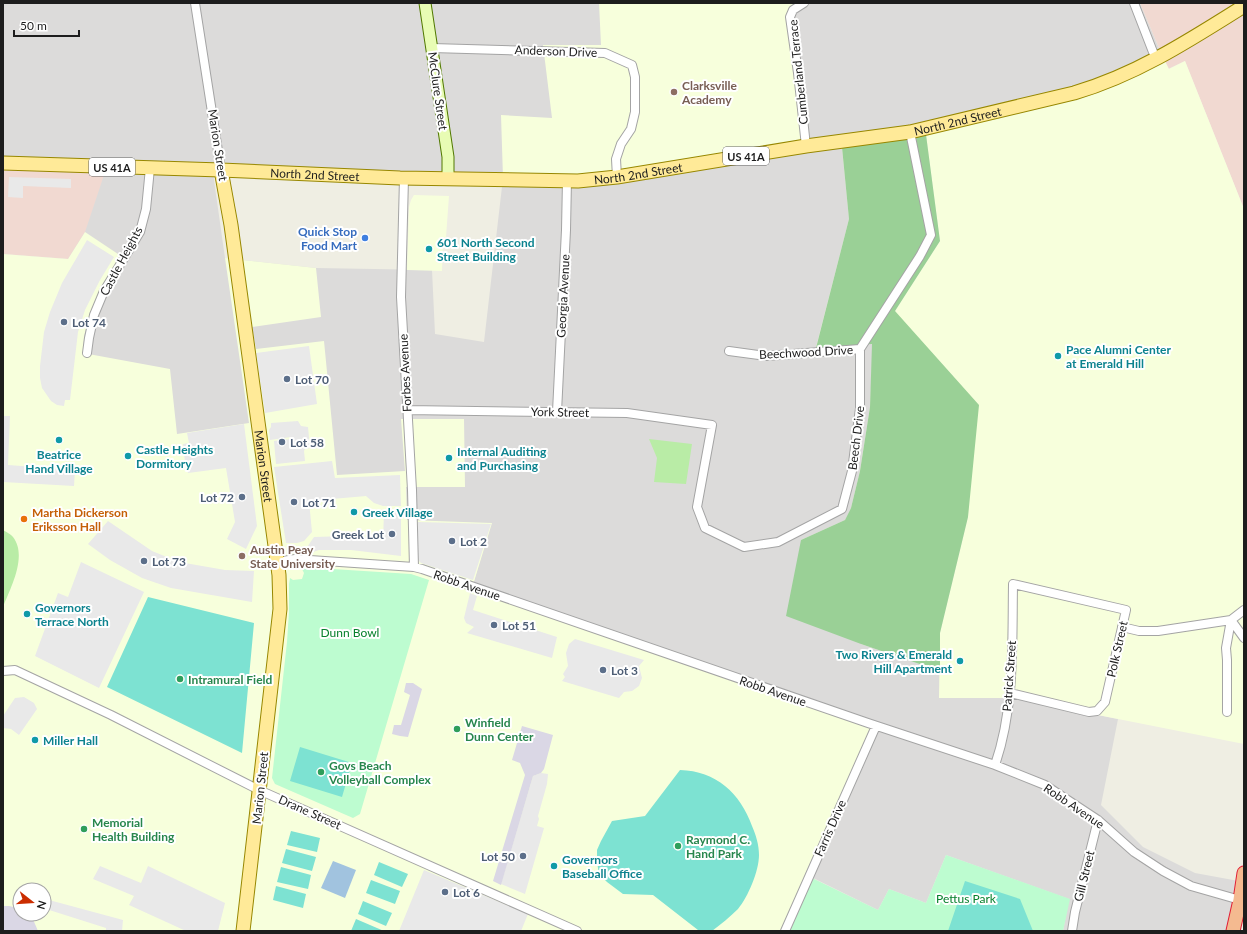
<svg xmlns="http://www.w3.org/2000/svg" width="1247" height="934" viewBox="0 0 1247 934" font-family="Lato,sans-serif">
<style>
.residential{fill:#dcdbda;fill-rule:evenodd}
.commercial{fill:#f1d9d1}
.education{fill:#f7ffdc;fill-rule:evenodd}
.grass{fill:#b9eca6}
.forest{fill:#9ad096}
.park{fill:#bdfcd0}
.pitch{fill:#7de2d2}
.parking{fill:#e9e9e9}
.plaza{fill:#dad7e5}
.water{fill:#a1c3df}
.lines{fill:none;stroke-linecap:round;stroke-linejoin:round}
.minor-casing{stroke:#a4a4a4;stroke-width:10}
.secondary-casing{stroke:#517900;stroke-width:13}
.primary-casing{stroke:#978700;stroke-width:15}
.trunk-casing{stroke:#e11c34;stroke-width:15}
.minor{stroke:#fff;stroke-width:8}
.secondary{stroke:#e8fcb4;stroke-width:11}
.primary{stroke:#ffea98;stroke-width:13}
.trunk{stroke:#f4ba90;stroke-width:13}
.education-dot{fill:#8d6e63;stroke:#fff;stroke-width:1.5}
.shop-dot{fill:#3f7fe0;stroke:#fff;stroke-width:1.5}
.culture-dot{fill:#0f9aa8;stroke:#fff;stroke-width:1.5}
.service-dot{fill:#5c6f8a;stroke:#fff;stroke-width:1.5}
.food-dot{fill:#e8710a;stroke:#fff;stroke-width:1.5}
.leisure-dot{fill:#2e9e5b;stroke:#fff;stroke-width:1.5}
.labels{text-anchor:middle;dominant-baseline:central;stroke-width:4;stroke-linejoin:round;paint-order:stroke}
.shield{fill:#fff;stroke:#616161;stroke-width:1}
.shield-label{font-size:11px;font-weight:bold;fill:#1d1d1d}
.street-label{font-size:12px;fill:#1d1d1d;stroke:#fff}
.education-label{font-size:12px;font-weight:bold;fill:#785e54;stroke:#fff;text-anchor:start}
.shop-label{font-size:12px;font-weight:bold;fill:#366cbe;stroke:#fff;text-anchor:end}
.culture-label{font-size:12px;font-weight:bold;fill:#0d838f;stroke:#fff;text-anchor:start}
.service-label{font-size:12px;font-weight:bold;fill:#4e5e75;stroke:#fff;text-anchor:start}
.food-label{font-size:12px;font-weight:bold;fill:#c56008;stroke:#fff;text-anchor:start}
.park-label{font-size:12px;fill:#07802c;stroke:#fff}
.leisure-label{font-size:12px;font-weight:bold;fill:#27864d;stroke:#fff;text-anchor:start}
</style>
<rect width="100%" height="100%" fill="#efeee3"/>
<!-- residential -->
<path class="residential" d="M3,3h1137l21,50 -32,17 -136,43 -152,25 8,81 -33,128 57,-3 -3,63 -10,64 -9,37 -6,12 -44,20 60,104 79,27v27h72l106,21 -17,86 42,42 52,26 49,9 -9,49h-172l6,-32 -123,-44 -20,48 -37,-14 -11,21 -73,-36 66,-145 -399,-141 19,-65 -221,82 -267,-351 65,5 -65,-102zM212,166l291,12 -19,164 -49,-8 -3,-64 -116,-2 -91,-10z"/>
<!-- commercial -->
<path class="commercial" d="M1140,3h104v206l-59,-148 -17,8z
M3,157l106,3 -24,72 -17,27 -65,-5z"/>
<!-- education -->
<path class="education" d="M599,3h205l-11,7 13,136 -189,31 -114,1 -2,-63 51,3 -9,-73h58z
M1161,53l8,16 16,-8 59,148v535l-232,-46h-73l1,-65 28,-116 -73,-206 45,-70 -15,-114 147,-35z
M414,195l35,1 -3,41 -3,3 -1,31 -35,-1 2,-63 2,-7z
M85,232l36,24 -31,58 -6,22 -1,17 87,16 7,65 72,-11 -24,-165 91,10 5,49 -69,10 4,22 68,-8 13,134 68,-4 -4,-52h63l1,68h-59l1,33 85,3 -20,65 399,141 -66,145 7,4 -22,53h-787v-677l65,5zM20,890h24v24h-24z"/>
<!-- grass -->
<path class="grass" d="M649,439l43,5 -6,40 -32,-2 3,-24z
M3,530c3,2 8,4 10,7 15,19 -3,52 -10,70z"/>
<!-- forest -->
<path class="forest" d="M925,127l15,114 -45,70 84,94 -11,112 -28,116v38l-79,-27 -75,-28 15,-76 44,-20 6,-12 9,-37 10,-64 2,-63 -56,4 33,-129 -8,-82z"/>
<!-- park -->
<path class="park" d="M301,567l110,7 18,6 -69,234 -7,4 -78,-34 -3,-6 15,-136 2,-30v-28l1,-6 3,2 9,-1 2,-6z
M946,855l124,44 -7,32h-273l22,-53 66,32 11,-21 37,14z"/>
<!-- pitch -->
<path class="pitch" d="M148,597l106,26 -12,130 -135,-66z
M300,747l52,16 -10,34 -52,-16z
M680,770c36,1 60,23 72,56 4,9 7,19 7,29 0,16 -11,42 -21,54 -8,8 -17,15 -26,22l-14,-1 -45,-35 -30,-1 -16,-12 -8,-8 -2,-12v-12l4,-9 11,-20 33,-5z
M291,831l29,7 -3,14 -30,-7z
M286,849l30,8 -4,14 -30,-8z
M379,862l29,12 -6,13 -28,-12z
M281,867l30,8 -3,14 -31,-7z
M371,880l29,11 -5,13 -29,-11z
M965,881l55,18 13,32h-85z
M276,886l30,8 -3,14 -30,-8z
M363,901l29,12 -6,13 -28,-12z
M356,919l28,12h-33z"/>
<!-- parking -->
<path class="parking" d="M9,177l62,2v9l-48,-2v12l-15,-1z
M87,240l27,17 -14,23 -15,30 -7,22 -8,68h-5l-1,6 -7,-1 -6,-4 -9,-13 -2,-10v-12l4,-34 6,-20 12,-29z
M309,346l8,58 -52,9 -9,-60z
M3,416h7l-2,49 67,5 -1,16 -71,-4z
M298,421l3,5 7,1 2,21 -5,1 -1,2 1,10 -29,3 -2,-23 17,-2 2,7 1,-2 -1,-5 -2,-2 -21,3 -1,-10 2,-3v-4z
M244,424l13,102 -11,23 -19,-10 8,-17 -9,-54 -38,5 -1,-9 -2,-2 -2,-18 6,-1 -2,-10z
M332,461l3,17 65,-3 1,31h-18l-9,-3 -8,-7 -57,5 3,31 -8,9 -7,2h-11l-12,-76z
M401,511v45l-50,-6h-32l-9,3h-7l11,-16 32,-1v-3h13l5,7h19l1,-28z
M108,521l44,30 27,11 46,8 29,1 -2,31 -81,-14 -29,-10 -32,-18 -22,-16z
M418,522l73,2 -18,56 -52,-17 -2,-2 -1,-3z
M81,562l63,30 -45,96 -64,-32 23,-63 10,4z
M470,593l7,3 -4,14 84,27 -5,21 -85,-25 7,-6 -8,-4 -2,-5z
M575,639l69,21 -5,6 3,12 -3,8 -7,5 -8,1 -5,6 -57,-17 3,-4 -2,-3 5,-8 -2,-13 3,-9z
M24,697l10,6 3,6 -18,26 -8,-6 -8,-1v-12l12,-18z
M541,773l7,1 -1,10 -9,32 1,3 -2,7 7,2 -19,66 -24,-10 32,-108z
M100,866l41,17 7,-17 77,37 -7,28h-32l-57,-26 5,-9 -41,-17z
M424,870l104,44 -7,17h-122z
M49,900l74,20 -1,11h-16v-3l-60,-19z"/>
<!-- plaza -->
<path class="plaza" d="M406,683h7l9,6 -14,48 -8,-1 -8,-2 2,-9h7l9,-30 -6,-3z
M522,726l31,9 -9,34 -3,4 -8,3 -32,109 -8,-4 32,-106 -5,-12 -8,-3z
M20,904v10h14l-2,3 6,14h-35v-25h6l9,2z"/>
<!-- water -->
<path class="water" d="M333,861l23,9 -11,28 -24,-10z"/>
<g class="lines">
<!-- minor casing -->
<g class="minor-casing">
<path id="minor" d="M195,3l26,167
M804,3l-11,7 -3,7 8,56 8,73
M1134,3l19,49 5,6
M432,48l173,5 27,12 3,12v35l-4,17 -10,15 -5,15 1,18
M404,178l-3,119 11,193 2,77
M729,351l37,5 94,-7
M87,353l2,-15 5,-23 10,-24 36,-59 6,-23 4,-41
M407,410l220,3 85,12 -15,82 8,21 39,19 34,-5 64,-33 10,-38 8,-63v-59l60,-93 11,-21 -21,-103
M557,412l9,-182 1,-50
M277,562l18,-3 119,8 8,2 446,154 127,42 50,20 53,35 36,32 29,19 28,15 49,14
M1231,620l13,18
M1122,627l17,4h19l73,-11
M3,671l12,-1 96,45 148,75 318,141
M1227,712v-52l-1,-12 5,-28 13,-10
M995,765c20,-58 17,-120 18,-181l113,26 -21,92 -8,9 -8,1 -79,-19
M785,931l91,-205
M1072,931l3,-19 23,-92"/>
</g>
<!-- secondary casing -->
<g class="secondary-casing">
<path id="secondary" d="M425,3l23,154v22"/>
</g>
<!-- primary casing -->
<g class="primary-casing">
<g id="primary">
<path id="s1" d="M3,163l218,7 179,8 178,3 39,-4 189,-31 104,-14 164,-39c62,-18 116,-53 170,-87"/>
<path id="s2" d="M221,170l10,55 48,350 1,34 -37,322"/>
</g>
</g>
<!-- trunk casing -->
<g class="trunk-casing">
<path id="trunk" d="M1233,931l7,-31 4,-27"/>
</g>
<!-- minor -->
<use href="#minor" class="minor"/>
<!-- secondary -->
<use href="#secondary" class="secondary"/>
<!-- primary -->
<use href="#primary" class="primary"/>
<!-- trunk -->
<use href="#trunk" class="trunk"/>
</g>
<!-- markers -->
<g class="education-dot">
<circle cx="674" cy="92" r="4"/>
<circle cx="242" cy="556" r="4"/>
</g>
<circle class="shop-dot" cx="365" cy="238" r="4"/>
<g class="culture-dot">
<circle cx="429" cy="249" r="4"/>
<circle cx="1058" cy="356" r="4"/>
<circle cx="59" cy="440" r="4"/>
<circle cx="128" cy="456" r="4"/>
<circle cx="449" cy="458" r="4"/>
<circle cx="354" cy="512" r="4"/>
<circle cx="27" cy="614" r="4"/>
<circle cx="960" cy="661" r="4"/>
<circle cx="35" cy="740" r="4"/>
<circle cx="554" cy="866" r="4"/>
</g>
<g class="service-dot">
<circle cx="64" cy="322" r="4"/>
<circle cx="287" cy="379" r="4"/>
<circle cx="282" cy="442" r="4"/>
<circle cx="242" cy="497" r="4"/>
<circle cx="294" cy="502" r="4"/>
<circle cx="392" cy="534" r="4"/>
<circle cx="452" cy="541" r="4"/>
<circle cx="144" cy="561" r="4"/>
<circle cx="494" cy="625" r="4"/>
<circle cx="603" cy="670" r="4"/>
<circle cx="523" cy="856" r="4"/>
<circle cx="445" cy="892" r="4"/>
</g>
<circle class="food-dot" cx="24" cy="519" r="4"/>
<g class="leisure-dot">
<circle cx="180" cy="679" r="4"/>
<circle cx="457" cy="729" r="4"/>
<circle cx="321" cy="772" r="4"/>
<circle cx="84" cy="829" r="4"/>
<circle cx="678" cy="846" r="4"/>
</g>
<g class="labels">
<!-- shield labels -->
<g class="shield">
<rect x="723" y="147" width="46" height="18" rx="3"/>
<rect x="89" y="158" width="46" height="18" rx="3"/>
</g>
<g class="shield-label">
<text x="746" y="156">US 41A</text>
<text x="112" y="167">US 41A</text>
</g>
<!-- street labels -->
<g class="street-label">
<text transform="translate(556 51) rotate(2)">Anderson Drive</text>
<text transform="translate(798 72) rotate(-96)">Cumberland Terrace</text>
<text transform="translate(438 91) rotate(82)">McClure Street</text>
<text stroke="none"><textPath href="#s1" startOffset="960">North 2nd Street</textPath></text>
<text transform="translate(218 145) rotate(81)">Marion Street</text>
<text stroke="none"><textPath href="#s1" startOffset="636">North 2nd Street</textPath></text>
<text stroke="none"><textPath href="#s1" startOffset="312">North 2nd Street</textPath></text>
<text transform="translate(121 261) rotate(-62)">Castle Heights</text>
<text transform="translate(563 296) rotate(-87)">Georgia Avenue</text>
<text transform="translate(806 352) rotate(-3)">Beechwood Drive</text>
<text transform="translate(405 373) rotate(-93)">Forbes Avenue</text>
<text transform="translate(560 412) rotate(1)">York Street</text>
<text transform="translate(856 438) rotate(-83)">Beech Drive</text>
<text stroke="none"><textPath href="#s2" startOffset="299">Marion Street</textPath></text>
<text transform="translate(467 585) rotate(19)">Robb Avenue</text>
<text transform="translate(1117 649) rotate(-77)">Polk Street</text>
<text transform="translate(1009 676) rotate(-86)">Patrick Street</text>
<text transform="translate(773 691) rotate(19)">Robb Avenue</text>
<text transform="translate(260 788) rotate(-84)">Marion Street</text>
<text transform="translate(1074 806) rotate(34)">Robb Avenue</text>
<text transform="translate(310 812) rotate(24)">Drane Street</text>
<text transform="translate(830 828) rotate(-66)">Farris Drive</text>
<text transform="translate(1084 876) rotate(-76)">Gill Street</text>
</g>
<!-- education labels -->
<g class="education-label">
<text x="682" y="85">Clarksville<tspan x="682" dy="14">Academy</tspan></text>
<text x="250" y="549">Austin Peay<tspan x="250" dy="14">State University</tspan></text>
</g>
<!-- shop labels -->
<g class="shop-label">
<text x="357" y="231">Quick Stop<tspan x="357" dy="14">Food Mart</tspan></text>
</g>
<!-- culture labels -->
<g class="culture-label">
<text x="437" y="242">601 North Second<tspan x="437" dy="14">Street Building</tspan></text>
<text x="1066" y="349">Pace Alumni Center<tspan x="1066" dy="14">at Emerald Hill</tspan></text>
<text x="136" y="449">Castle Heights<tspan x="136" dy="14">Dormitory</tspan></text>
<text x="457" y="451">Internal Auditing<tspan x="457" dy="14">and Purchasing</tspan></text>
<text x="59" y="454" text-anchor="middle">Beatrice<tspan x="59" dy="14">Hand Village</tspan></text>
<text x="362" y="512">Greek Village</text>
<text x="35" y="607">Governors<tspan x="35" dy="14">Terrace North</tspan></text>
<text x="952" y="654" text-anchor="end">Two Rivers &amp; Emerald<tspan x="952" dy="14">Hill Apartment</tspan></text>
<text x="43" y="740">Miller Hall</text>
<text x="562" y="859">Governors<tspan x="562" dy="14">Baseball Office</tspan></text>
</g>
<!-- service labels -->
<g class="service-label">
<text x="72" y="322">Lot 74</text>
<text x="295" y="379">Lot 70</text>
<text x="290" y="442">Lot 58</text>
<text x="234" y="497" text-anchor="end">Lot 72</text>
<text x="302" y="502">Lot 71</text>
<text x="384" y="534" text-anchor="end">Greek Lot</text>
<text x="460" y="541">Lot 2</text>
<text x="152" y="561">Lot 73</text>
<text x="502" y="625">Lot 51</text>
<text x="611" y="670">Lot 3</text>
<text x="515" y="856" text-anchor="end">Lot 50</text>
<text x="453" y="892">Lot 6</text>
</g>
<!-- food labels -->
<g class="food-label">
<text x="32" y="512">Martha Dickerson<tspan x="32" dy="14">Eriksson Hall</tspan></text>
</g>
<!-- park labels -->
<g class="park-label">
<text x="350" y="632">Dunn Bowl</text>
<text x="966" y="898">Pettus Park</text>
</g>
<!-- leisure labels -->
<g class="leisure-label">
<text x="188" y="679">Intramural Field</text>
<text x="465" y="722">Winfield<tspan x="465" dy="14">Dunn Center</tspan></text>
<text x="329" y="765">Govs Beach<tspan x="329" dy="14">Volleyball Complex</tspan></text>
<text x="92" y="822">Memorial<tspan x="92" dy="14">Health Building</tspan></text>
<text x="686" y="839">Raymond C.<tspan x="686" dy="14">Hand Park</tspan></text>
</g>
</g>
<!-- border -->
<rect width="1247" height="934" fill="none" stroke="#1d1d1d" stroke-width="8"/>
<!-- north arrow -->
<g transform="translate(32 902) rotate(107)"><circle r="19" fill="#ffffff" stroke="#a5a5a5"/>
<path d="M0-3L7 15L0 10L-7 15Z" fill="#cb2d00"/>
<text y="-6" font-size="11" font-weight="bold" text-anchor="middle" fill="#1d1d1d">N</text>
</g>
<!-- scale -->
<path d="M14 30v6h65v-6" fill="none" stroke="#1d1d1d" stroke-width="2"/>
<text x="20" y="30" font-size="12" fill="#1d1d1d" stroke="#ffffff" stroke-width="3" paint-order="stroke">50 m</text>
</svg>
